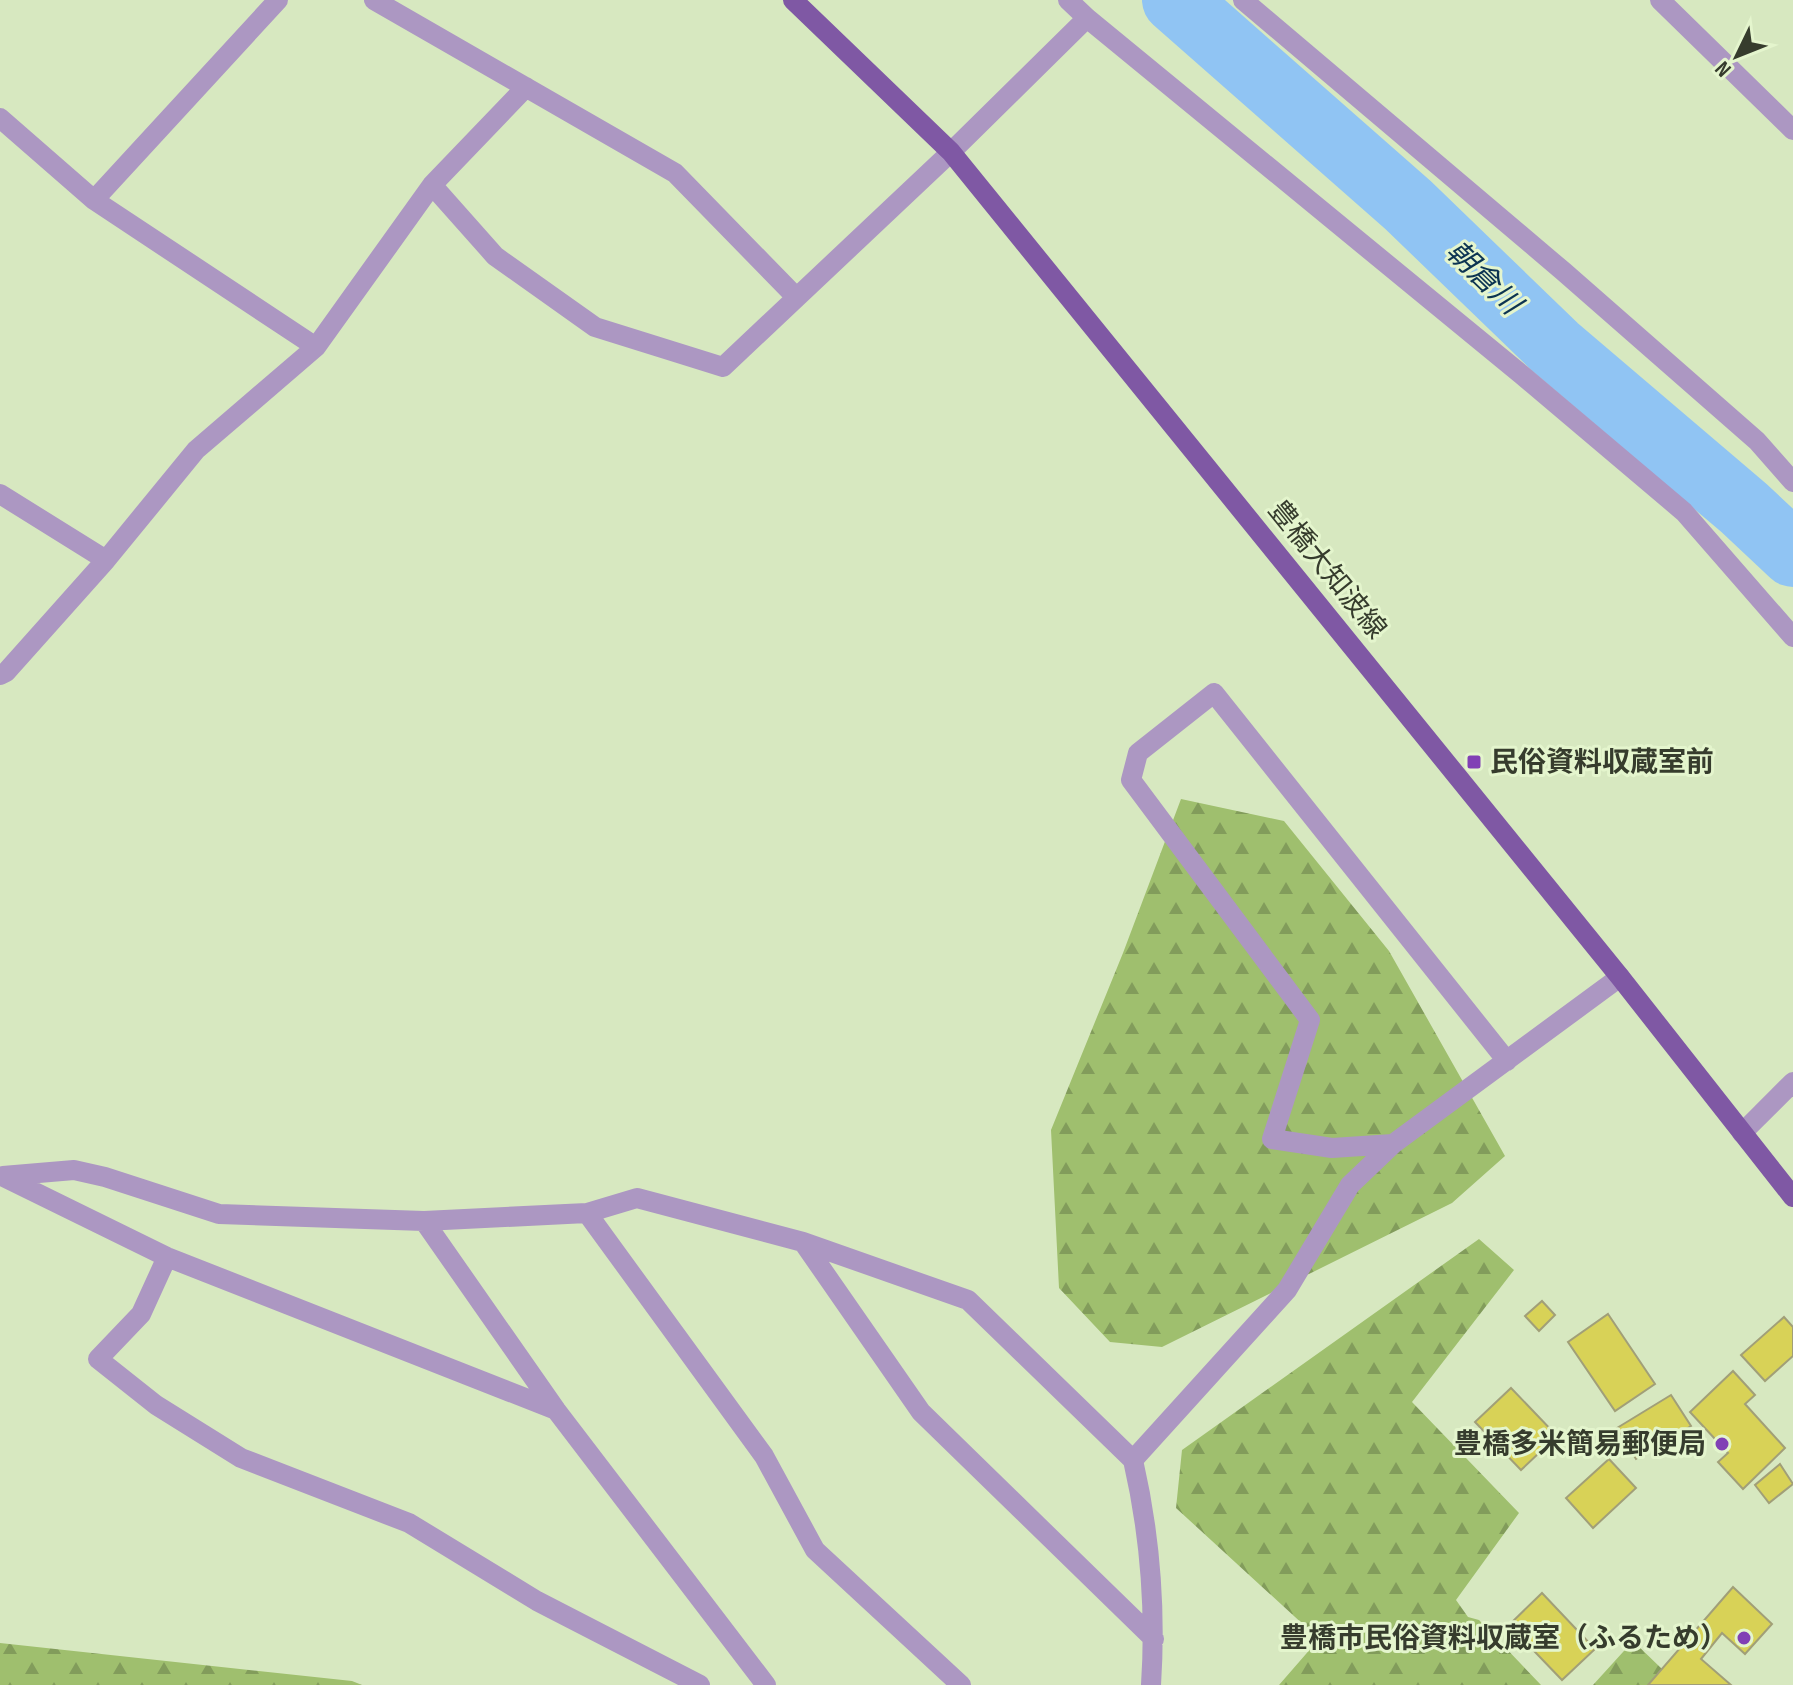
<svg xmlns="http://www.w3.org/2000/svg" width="1793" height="1685" viewBox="0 0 1793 1685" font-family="'Sofia Sans Condensed','Noto Sans JP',sans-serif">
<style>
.forest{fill:url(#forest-firs)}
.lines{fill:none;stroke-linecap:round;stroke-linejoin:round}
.river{stroke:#90c4f3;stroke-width:66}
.building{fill:#d8d257;stroke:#a19f78;stroke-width:2}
.minor{stroke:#ac97c2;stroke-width:20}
.tertiary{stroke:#ac97c2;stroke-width:20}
.primary{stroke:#7f58a4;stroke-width:20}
.poi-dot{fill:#8140b5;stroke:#e4f5cd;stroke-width:3}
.labels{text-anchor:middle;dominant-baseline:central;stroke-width:6;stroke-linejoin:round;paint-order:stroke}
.street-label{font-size:28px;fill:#363c2d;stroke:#e4f5cd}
.poi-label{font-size:28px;font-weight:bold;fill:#363c2d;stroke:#e4f5cd;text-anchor:end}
.water-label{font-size:30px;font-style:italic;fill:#0c3452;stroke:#e4f5cd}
</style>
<defs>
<pattern id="forest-firs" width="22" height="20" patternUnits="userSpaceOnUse" patternTransform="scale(2)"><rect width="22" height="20" fill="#9fbf6e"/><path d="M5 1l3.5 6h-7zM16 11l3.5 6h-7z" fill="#829c5b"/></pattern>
</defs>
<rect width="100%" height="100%" fill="#d7e8c0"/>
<!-- forest -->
<path class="forest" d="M1181,799l103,22 105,130 116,205 -53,47 -290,144 -52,-5 -51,-54 -8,-158 72,-177z
M1479,1239l35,31 -102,132 107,111 -63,87 12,17 11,3 62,65h-262l40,-46 -143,-131 6,-58z
M1633,1641l29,28 -14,16h-55z
M0,1643l352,38 10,4h-362z"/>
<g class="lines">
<!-- river -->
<path class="river" d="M1175,0l233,205 147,142 189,161 49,46"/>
</g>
<!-- building -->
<path class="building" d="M1542,1301l13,14 -16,16 -14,-15z
M1608,1314l47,70 -40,27 -47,-69z
M1784,1317l9,10v29l-28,25 -24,-26z
M1733,1371l22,24 -10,9 40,44 -42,41 -25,-27 10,-9 -38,-41z
M1511,1388l46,48 -36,34 -46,-48z
M1671,1395l20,31 -55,33 -19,-31z
M1609,1459l27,29 -43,40 -27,-30z
M1780,1464l13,20 -24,19 -14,-18z
M1733,1587l39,37 -27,30 -23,-21 -21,26 30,26h-83z
M1542,1593l53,56 -33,31 -53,-55z"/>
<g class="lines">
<!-- minor -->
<path class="minor" d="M374,0l301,173 121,124
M1068,0l19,18 435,357 162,137 109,125
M1243,0l320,271 194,170 36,41
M1660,0l133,130
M0,118l94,82 222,147
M432,185l63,71 100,71 128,40 228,-215 136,-134
M94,200l184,-200
M0,494l106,66
M0,675l6,-3 100,-112 90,-110 120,-103 116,-162 94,-98
M1393,1144l-61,4 -60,-9 38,-119 -179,-240 7,-27 76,-60 293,368
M3,1176l71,-6 31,7 114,37 205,7 163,-8 50,-15 166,44 165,58 165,160
M4,1177l163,80 389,153
M587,1213l177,243 51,94 146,135
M424,1221l132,189 210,275
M803,1242l118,170 233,227
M167,1257l-26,57 -43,45 58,46 85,53 168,65 128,78 163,84
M1151,1685c5,-76 -1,-151 -18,-225l154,-170 63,-105 43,-41 227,-167"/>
<!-- tertiary -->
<path class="tertiary" d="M1742,1133l51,-51"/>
<!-- primary -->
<path class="primary" d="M793,0l158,152 669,825 173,220"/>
</g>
<!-- markers -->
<g class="poi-dot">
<rect x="1466" y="754" width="16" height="16" rx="4"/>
<circle cx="1722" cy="1444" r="8"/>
<circle cx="1744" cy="1638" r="8"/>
</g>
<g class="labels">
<!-- street labels -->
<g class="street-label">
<text transform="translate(1327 570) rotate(51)">豊橋大知波線</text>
</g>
<!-- poi labels -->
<g class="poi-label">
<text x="1490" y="762" text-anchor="start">民俗資料収蔵室前</text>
<text x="1706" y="1444">豊橋多米簡易郵便局</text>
<text x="1728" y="1638">豊橋市民俗資料収蔵室（ふるため）</text>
</g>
<!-- water labels -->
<g class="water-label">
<text transform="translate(1483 278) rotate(44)">朝倉川</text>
</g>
</g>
<!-- north arrow -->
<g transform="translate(1737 56) rotate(227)" stroke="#e4f5cd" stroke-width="6" paint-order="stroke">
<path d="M0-6L14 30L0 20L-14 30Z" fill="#363c2d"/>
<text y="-12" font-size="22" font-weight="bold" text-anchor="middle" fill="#363c2d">N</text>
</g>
</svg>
